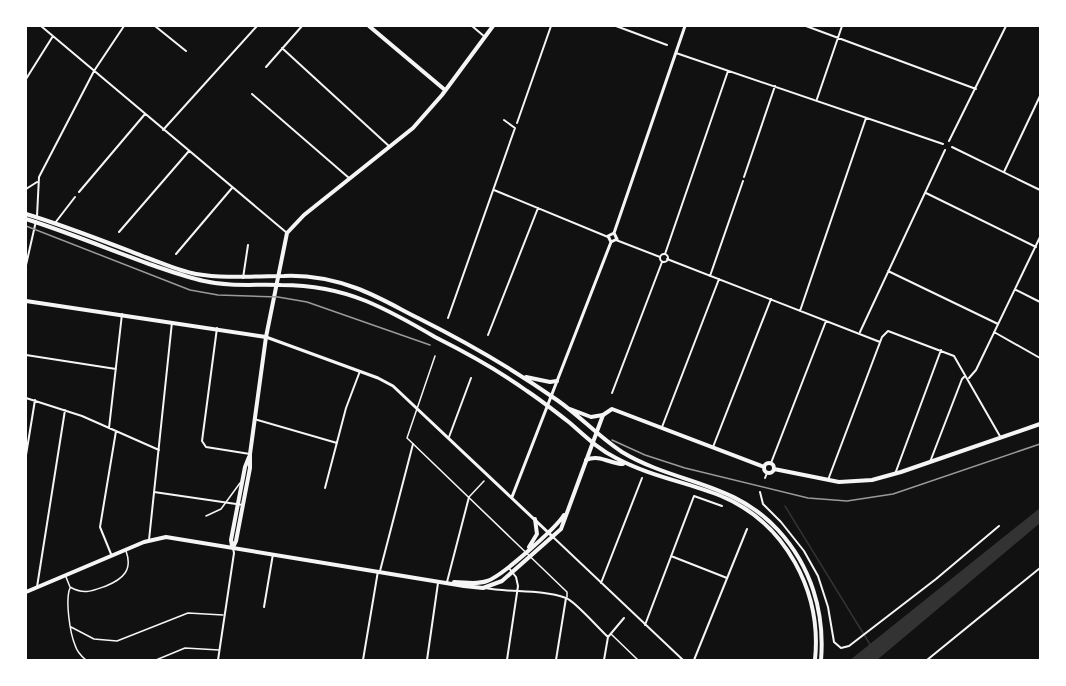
<svg xmlns="http://www.w3.org/2000/svg" width="1066" height="686" viewBox="0 0 1066 686" font-family="Commissioner,sans-serif">
<style>
.water{fill:#333}
.lines{fill:none;stroke-linecap:round;stroke-linejoin:round}
.stream{stroke:#333;stroke-width:1.5}
.service{stroke:#f5f5f5;stroke-width:1.5}
.minor{stroke:#f5f5f5;stroke-width:2}
.tertiary{stroke:#f5f5f5;stroke-width:3}
.secondary{stroke:#f5f5f5;stroke-width:4}
.primary{stroke:#f5f5f5;stroke-width:4}
.trunk{stroke:#f5f5f5;stroke-width:4}
.tram{stroke:#9a9a9a;stroke-width:1.5}
</style>
<rect width="100%" height="100%" fill="#111"/>
<!-- water -->
<path class="water" d="M1040,508v15l-163,137h-27z"/>
<g class="lines">
<!-- stream -->
<path class="stream" d="M785,506l86,140"/>
<!-- service -->
<path class="service" d="M435,356l-28,82 160,154v5
M469,497l15,-16
M206,516l15,-7 19,-26
M66,577l4,10c14,8 22,4 36,-1 17,-7 27,-16 20,-35
M70,588c-5,12 0,45 5,57 2,7 6,11 11,15
M71,627l23,12 23,2 71,-28 35,2
M611,634l27,26
M156,660l29,-12 34,2"/>
<!-- minor -->
<path class="minor" d="M41,26l246,207
M155,26l31,25
M472,26l13,11
M616,26l51,19
M806,26l170,63
M282,48l108,99
M676,53l267,91
M266,67l36,-41
M26,79l27,-43
M252,94l97,84
M817,99l25,-73
M517,123l34,-97
M163,130l94,-104
M949,141l57,-115
M952,147l88,43
M1004,172l36,-76
M744,177l31,-91
M26,189l11,-7
M494,190l114,47
M79,192l66,-78
M926,193l110,54
M37,216l2,-39 55,-106 30,-45
M55,223l20,-26
M119,232l70,-81
M616,240l44,17
M660 258a4 4 0 1 1 8 0a4 4 0 1 1-8 0Z
M176,254l56,-66
M665,254l63,-183
M667,259l213,83
M26,265l10,-44
M888,271l110,53
M710,276l33,-95
M243,278l5,-33
M1016,290l24,12
M800,311l66,-193
M448,318l67,-190 -11,-8
M217,328l-15,113 4,6 44,7
M860,332l85,-182
M994,332l46,26
M488,335l50,-127
M26,355l90,14
M969,378l7,-8 64,-133
M612,393l50,-131
M26,398l56,18 77,34
M254,419l83,24
M662,427l57,-148
M109,428l13,-114
M449,437l22,-59
M713,447l58,-148
M26,455l9,-55
M930,462l32,-83 3,-3
M771,463l55,-142
M895,474l46,-124
M765,478l2,-5
M828,480l54,-143 6,-6 66,25 47,82
M325,488l21,-80 14,-37
M154,492l89,13
M760,492l3,12 18,18 23,29 14,25 10,31 6,35 7,6 8,-2 87,-67 63,-53
M553,537l130,123
M149,540l23,-218
M111,554l-11,-27 16,-96
M671,556l56,22
M380,571l33,-127
M447,582l22,-85
M601,583l41,-105
M37,587l28,-177
M485,588c27,5 55,1 81,10 9,3 33,31 42,39
M264,607l9,-53
M645,625l49,-129 28,10
M218,660l16,-107 -1,-5
M363,660l15,-89
M427,660l11,-77
M507,660l11,-74 -2,-9 -7,-9
M556,660l10,-62
M604,660l4,-23 16,-19
M694,660l53,-131
M927,660l113,-92"/>
<!-- tertiary -->
<path class="tertiary" d="M614,233l71,-207
M611,242l6,-3 -3,-6
M611,242l-3,-6 6,-3
M266,337l112,41 15,8 160,151
M512,497l99,-255"/>
<!-- secondary -->
<path class="secondary" d="M369,26l76,64
M26,301l240,36
M232,546l-1,-6 14,-73 4,-10
M233,547l3,-6 14,-73v-14l16,-117 21,-104 17,-18 109,-87 29,-33 51,-69"/>
<!-- primary -->
<path class="primary" d="M764 468a5 5 0 1 1 10 0a5 5 0 1 1-10 0Z
M774,469l65,13 33,-2 29,-8 139,-48
M529,547l8,-13 -2,-15
M454,582c11,0 22,3 33,-1 14,-4 69,-53 77,-66
M26,592l118,-50 22,-5 298,49 19,2 19,-7 59,-52 42,-114 9,-6 152,58"/>
<!-- trunk -->
<path class="trunk" d="M26,214c40,12 80,28 119,43 17,6 34,14 51,17 30,5 59,2 88,2 25,-1 50,4 72,12 22,8 42,20 62,30 48,24 95,51 139,82 23,16 42,37 65,52 53,32 111,29 156,78 33,36 47,82 43,130
M26,219c41,13 82,30 123,45 18,6 36,13 55,17 26,6 51,3 77,4 29,0 58,5 85,16 24,10 47,23 69,36 32,16 63,33 92,54 15,10 29,21 43,32 15,13 28,26 46,35 33,18 70,24 105,38 65,27 101,96 94,164
M526,377l24,5 7,-1
M570,409l21,8 12,-2
M586,460c14,-6 24,4 37,4"/>
<!-- tram -->
<path class="tram" d="M26,226l164,64 28,5 60,2 29,5 123,43
M612,440l33,15 40,13 123,30 39,3 46,-7 147,-50"/>
</g>
<!-- border -->
<rect width="1066" height="686" fill="none" stroke="#ffffff" stroke-width="54"/>
</svg>
